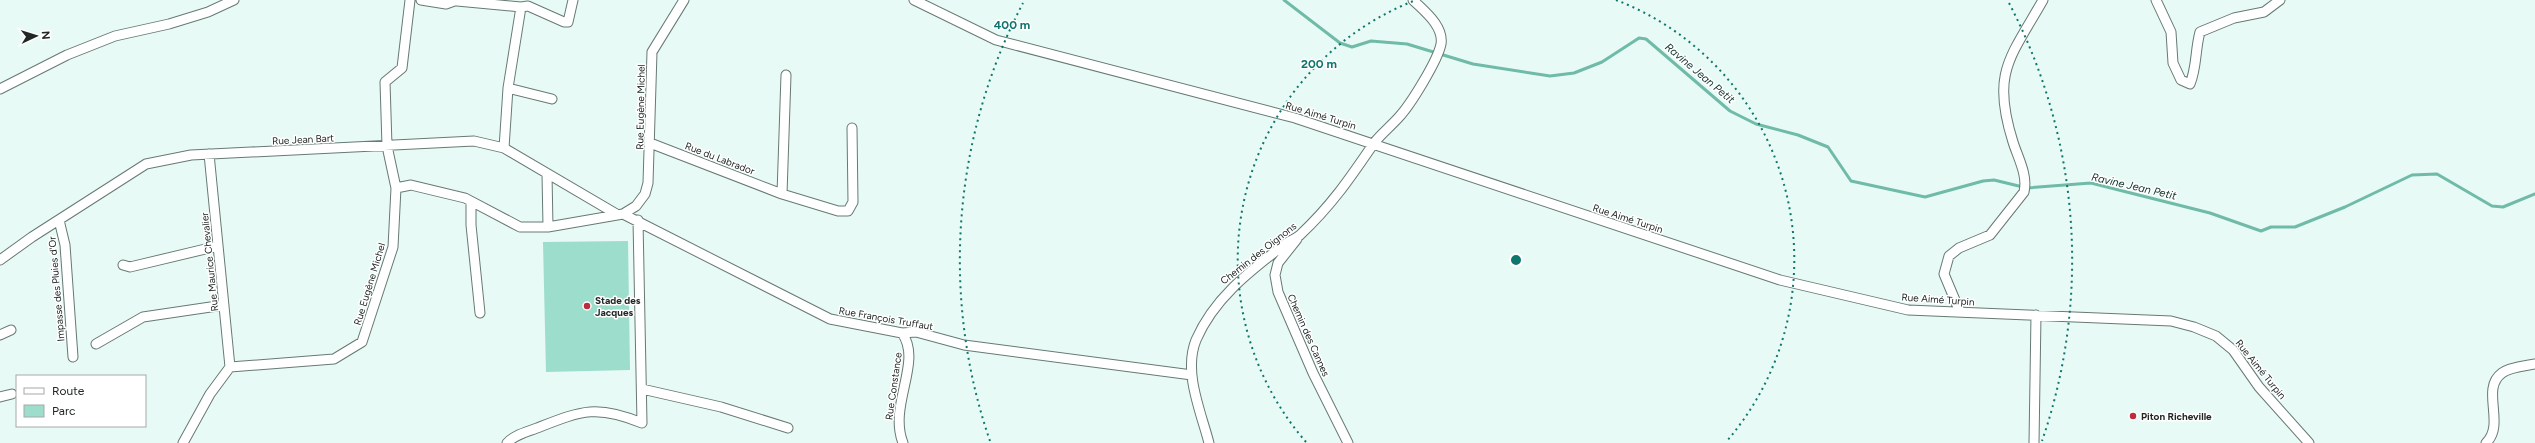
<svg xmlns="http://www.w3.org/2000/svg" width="2535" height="443" font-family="Figtree,sans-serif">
<rect width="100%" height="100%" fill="#e7faf5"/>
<path fill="#9cddcc" d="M628 241 630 370 546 372 543 242Z"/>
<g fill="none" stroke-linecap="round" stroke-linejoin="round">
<path stroke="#70baa8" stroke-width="3" d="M1284 0 1340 43 1352 47 1371 41 1407 44 1473 64 1550 76 1574 73 1602 62 1639 38 1646 39 1730 111 1756 124 1798 135 1828 147 1851 181 1925 197 1983 181 1994 180 2027 188 2091 183 2210 213 2261 231 2271 227H2295L2345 207 2412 175 2437 174 2492 206 2503 207 2535 194"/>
<defs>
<path id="minor" d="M421 0 446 4 457 0
M914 0 996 40 1295 118 1780 280 1908 310 2171 321 2194 327 2216 336 2233 350 2259 387 2309 443
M2156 0 2171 32 2173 63 2181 80 2190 84C2197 67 2195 50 2200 32L2234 18 2264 12 2280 0
M457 1 521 7
M508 88 552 99
M0 89 67 55 115 36 169 24 208 12 234 0
M650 143 782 194 838 211H848L853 202 852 128
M504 148 508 88 521 7 528 6 564 22H568L573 0
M209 154 230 367
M547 174 548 227
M396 188 411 185 465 198 520 227H548L623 214 636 206 645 194 648 183 652 52 684 0
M782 194 786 75
M471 202V225L480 313
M623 214 830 319 902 333 916 332 964 345 1192 375
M59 220 65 245 73 357
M1297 239 1278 263 1275 275 1278 292 1313 373 1348 443
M0 260 32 237 146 164 191 155 474 141 504 148 618 215
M123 265 130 267 218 246
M1960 312 1944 274 1949 256 1959 248 1990 235 2024 192C2028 175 2018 158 2013 142 1991 73 2010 58 2043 0
M902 333C923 362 888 405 903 443
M0 335 11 330
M96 344 143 317 224 305
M642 389 721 407 788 428
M0 397 12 394
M183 443 210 394 230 367 334 359 362 342 393 247 396 188 387 146 385 82 402 68 410 0
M507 443C514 435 527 432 537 428 581 411 596 404 642 423L638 220
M1209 443C1201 412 1183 372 1196 340 1214 298 1250 271 1285 244 1290 240 1296 239 1300 235 1332 205 1350 178 1374 143 1381 134 1391 126 1399 117 1411 104 1438 60 1441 44 1444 26 1424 11 1413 0
M2034 443 2036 315
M2486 443C2506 424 2480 389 2502 373 2510 367 2525 366 2535 364"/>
</defs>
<use href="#minor" stroke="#687974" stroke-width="11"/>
<use href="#minor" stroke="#fff" stroke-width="9"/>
</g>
<g fill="none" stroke="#0f766e" stroke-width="2" stroke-dasharray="2 4">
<path d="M1306 442A278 278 0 0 1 1416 0M1616 0A278 278 0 0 1 1726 442"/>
<path d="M990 441A556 556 0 0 1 1023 3M2009 3A556 556 0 0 1 2042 441"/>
</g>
<g fill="#bc2c3d" stroke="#fff" stroke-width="1.5">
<circle cx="587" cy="306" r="4"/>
<circle cx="2133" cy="416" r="4"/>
</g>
<g text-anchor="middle" stroke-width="3" stroke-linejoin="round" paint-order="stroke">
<g font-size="10" fill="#202725" stroke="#fff">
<text transform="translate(640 107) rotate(-89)" y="4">Rue Eugène Michel</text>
<text transform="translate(1321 115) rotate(17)" y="4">Rue Aimé Turpin</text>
<text transform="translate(303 139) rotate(-3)" y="4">Rue Jean Bart</text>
<text transform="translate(720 158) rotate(21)" y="4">Rue du Labrador</text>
<text transform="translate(1628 218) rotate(18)" y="4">Rue Aimé Turpin</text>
<text transform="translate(1258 253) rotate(-38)" y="4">Chemin des Oignons</text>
<text transform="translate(209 262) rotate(-96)" y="4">Rue Maurice Chevalier</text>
<text transform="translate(369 284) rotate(-73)" y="4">Rue Eugène Michel</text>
<text transform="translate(56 289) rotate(-95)" y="4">Impasse des Pluies d'Or</text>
<text transform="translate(1938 299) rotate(4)" y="4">Rue Aimé Turpin</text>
<text transform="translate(886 318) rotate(10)" y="4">Rue François Truffaut</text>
<text transform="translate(1309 335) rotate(66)" y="4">Chemin des Cannes</text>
<text transform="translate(2261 369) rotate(51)" y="4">Rue Aimé Turpin</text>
<text transform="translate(893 386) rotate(-82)" y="4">Rue Constance</text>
</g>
<g font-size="10" font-weight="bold" fill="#202725" stroke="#fff" text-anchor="start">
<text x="595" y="304">Stade des<tspan x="595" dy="12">Jacques</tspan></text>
<text x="2141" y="420">Piton Richeville</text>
</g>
<g font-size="11" font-style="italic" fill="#11342d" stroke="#fff">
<text transform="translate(1700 73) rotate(40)" y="4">Ravine Jean Petit</text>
<text transform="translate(2134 186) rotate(13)" y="4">Ravine Jean Petit</text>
</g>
</g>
<circle cx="1516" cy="260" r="6" fill="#0f766e" stroke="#fff" stroke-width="2"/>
<g font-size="12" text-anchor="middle" font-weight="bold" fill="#0f766e" stroke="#fff" stroke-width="3" stroke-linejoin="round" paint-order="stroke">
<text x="1012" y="29">400 m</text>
<text x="1319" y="68">200 m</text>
</g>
<rect x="16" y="375" width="130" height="52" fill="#ffffff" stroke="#a6a9a8"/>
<rect x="24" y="388" width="20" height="6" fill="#ffffff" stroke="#a6a9a8"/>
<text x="52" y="395" font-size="12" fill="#202725">Route</text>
<rect x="24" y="405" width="20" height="12" fill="#9cddcc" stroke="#a6a9a8"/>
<text x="52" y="415" font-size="12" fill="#202725">Parc</text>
<g transform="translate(36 36) rotate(86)" stroke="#ffffff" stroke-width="3" paint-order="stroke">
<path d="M0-3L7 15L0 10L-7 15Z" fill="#202725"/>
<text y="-6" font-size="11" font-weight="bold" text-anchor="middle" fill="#202725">N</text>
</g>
</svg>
